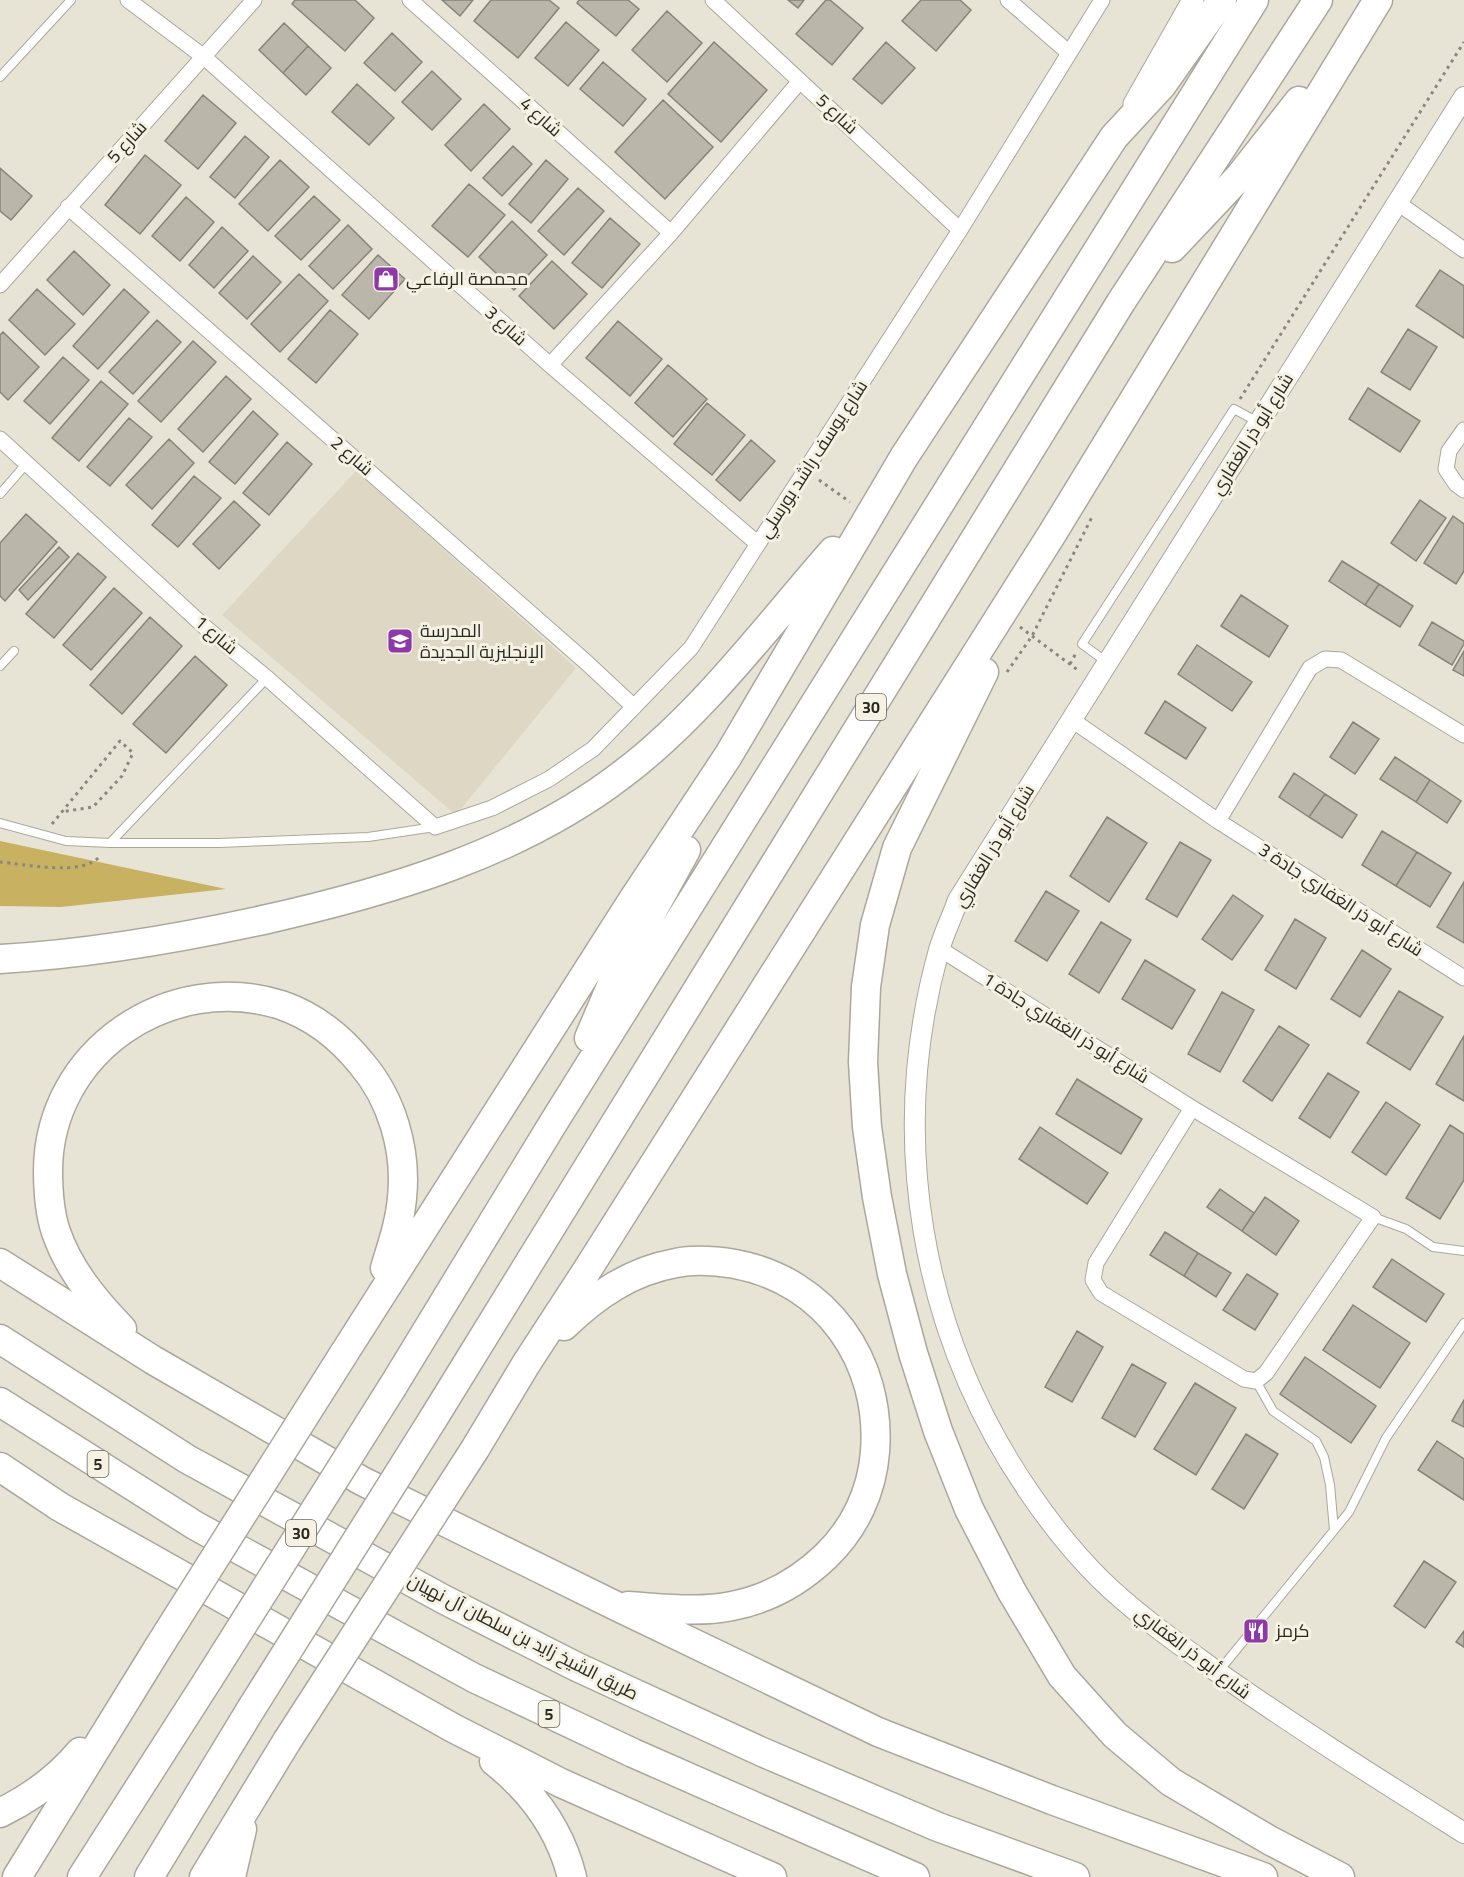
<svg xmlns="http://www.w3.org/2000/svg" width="1464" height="1877" font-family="Georgia,Cairo,serif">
<rect width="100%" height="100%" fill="#e7e4d6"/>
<path fill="#ddd7c3" d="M356 471 576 668 456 815 222 615Z"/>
<path fill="#c8b262" d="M0 841 226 889 61 907 0 906Z"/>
<path fill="#bab6a9" stroke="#878478" stroke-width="1.5" d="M295 0H355L374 18 345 51 292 4Z
M442 0H473L460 16Z
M491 0H549L559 8 518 58 474 21Z
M579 0H628L639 9 616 36 577 3Z
M788 0H804L798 8Z
M826 0H830L863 28 832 65 796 34Z
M921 0H960L971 10 936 51 902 21Z
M667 11 702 43 667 82 632 50Z
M566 22 599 50 568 86 535 58Z
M284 23 308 46 283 73 259 50Z
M392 33 422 62 395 91 364 63Z
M714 42 767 90 721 142 668 94Z
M886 42 915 68 882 104 853 79Z
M308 46 331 68 306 95 283 73Z
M603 62 646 99 623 126 580 89Z
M432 71 461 99 432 130 402 102Z
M357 84 394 118 369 145 332 112Z
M203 95 236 123 198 169 165 141Z
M663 100 713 147 665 199 615 152Z
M484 104 510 129 471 171 445 145Z
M245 136 269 157 235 198 210 177Z
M513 146 532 164 502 196 483 178Z
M145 155 181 185 140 234 105 205Z
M280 160 309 187 268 231 239 204Z
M546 160 568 179 531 223 509 204Z
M0 168 32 196 11 220 0 211Z
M469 184 505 215 468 257 432 226Z
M578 188 604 211 564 255 538 231Z
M314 196 340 220 301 260 275 236Z
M186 197 214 222 180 261 152 236Z
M610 218 640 244 602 288 572 263Z
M512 221 547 255 514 290 479 257Z
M348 225 372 249 333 289 309 266Z
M222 227 248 251 214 288 189 265Z
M74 251 110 285 83 315 47 280Z
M378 255 405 279 369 319 342 295Z
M253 256 281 282 247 319 219 293Z
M552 261 587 294 554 329 519 296Z
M1440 270 1464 286V338L1416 306Z
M299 274 328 301 280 352 251 324Z
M37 289 75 324 45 355 9 320Z
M124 289 149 312 98 369 73 346Z
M330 310 358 334 316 383 288 359Z
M157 320 181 342 133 394 109 372Z
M618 321 662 359 630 396 586 358Z
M1408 329 1437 347 1410 390 1381 372Z
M3 332 39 367 8 400 0 392V335Z
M193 341 216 362 161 422 138 401Z
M63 357 89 380 50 424 24 401Z
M668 365 707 399 673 437 635 403Z
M226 376 251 399 203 452 178 429Z
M101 381 128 404 79 461 52 438Z
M1368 388 1420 421 1400 452 1349 419Z
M707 403 745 435 712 475 674 444Z
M253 411 278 434 235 484 209 462Z
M129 418 152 437 110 486 87 467Z
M169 439 194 463 152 509 126 485Z
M751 440 775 461 740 501 716 480Z
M287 442 312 464 269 515 243 493Z
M194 476 221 498 178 547 152 525Z
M1420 500 1446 518 1416 561 1391 543Z
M234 501 260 525 219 569 193 544Z
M26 514 57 542 5 601 0 596V543Z
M1453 516 1464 524V571L1456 584 1424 563Z
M59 547 69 557 28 600 19 590Z
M78 553 106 577 54 638 26 614Z
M1342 561 1379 584 1365 605 1329 581Z
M1379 584 1413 606 1400 627 1365 605Z
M114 588 142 613 91 670 63 645Z
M1241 595 1288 626 1269 657 1221 626Z
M150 617 182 646 122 714 90 685Z
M1432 622 1464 641V644L1452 665 1419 645Z
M1197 645 1252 682 1232 711 1178 674Z
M1464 651V676L1453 670Z
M195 656 227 685 166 753 133 724Z
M1165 701 1206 728 1186 759 1145 733Z
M1353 722 1379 739 1355 774 1330 757Z
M1395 757 1430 780 1416 802 1380 779Z
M1294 773 1325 794 1309 817 1279 797Z
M1430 780 1461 801 1447 823 1416 802Z
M1325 794 1357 815 1342 838 1309 817Z
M1107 817 1147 843 1109 902 1070 876Z
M1382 831 1417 852 1396 886 1362 865Z
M1180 842 1211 860 1177 917 1146 899Z
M1417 852 1451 873 1430 907 1396 886Z
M1464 882V943L1437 927Z
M1046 891 1079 911 1047 961 1015 941Z
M1233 895 1263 916 1232 960 1202 939Z
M1295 919 1326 938 1296 989 1265 970Z
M1101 922 1131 940 1099 993 1069 974Z
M1362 950 1391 969 1360 1017 1331 999Z
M1145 960 1195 990 1172 1029 1122 999Z
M1399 991 1443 1017 1410 1070 1367 1043Z
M1222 992 1254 1010 1220 1072 1188 1054Z
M1279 1026 1309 1045 1272 1101 1243 1081Z
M1464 1036V1101L1436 1084Z
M1328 1073 1359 1092 1330 1138 1299 1118Z
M1077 1079 1142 1119 1121 1154 1056 1114Z
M1386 1102 1420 1125 1386 1175 1352 1152Z
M1450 1125 1464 1134V1180L1440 1219 1406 1198Z
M1040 1127 1108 1173 1087 1204 1019 1159Z
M1220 1189 1254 1213 1242 1231 1207 1207Z
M1265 1197 1299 1221 1276 1255 1242 1231Z
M1165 1232 1198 1253 1184 1276 1150 1255Z
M1198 1253 1231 1273 1216 1297 1184 1276Z
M1392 1259 1444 1294 1426 1322 1373 1287Z
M1247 1274 1278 1294 1255 1330 1223 1310Z
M1353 1305 1410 1343 1380 1388 1323 1350Z
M1077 1331 1103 1347 1072 1402 1045 1387Z
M1305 1357 1376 1406 1351 1443 1280 1394Z
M1132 1364 1166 1383 1135 1437 1102 1418Z
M1195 1383 1236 1408 1196 1475 1154 1449Z
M1464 1400V1427L1452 1421Z
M1246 1434 1278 1454 1244 1509 1212 1489Z
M1437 1441 1464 1459V1500L1418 1470Z
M1424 1561 1456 1582 1425 1628 1394 1606Z
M1464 1631V1647L1456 1642Z"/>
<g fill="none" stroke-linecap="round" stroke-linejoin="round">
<defs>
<path id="service" d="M0 77 71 0
M0 494 27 463
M1108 663 1082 644 1234 409 1258 422
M0 666 14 651
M0 823 66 841 110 843 267 678
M110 843H219L368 837 435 827
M1373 1217 1406 1229 1433 1247 1464 1251
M1256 1381 1273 1411 1316 1441 1324 1457 1330 1485 1334 1530
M1219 1671 1349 1512 1386 1438 1464 1323"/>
<path id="minor" d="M128 0 204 57 550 365 758 544
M410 0 671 233
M713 0 960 230
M1008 0 1069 53
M1398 203 1464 250
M68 207 587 663 634 707
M0 285 254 0
M550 365 671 233 800 81
M1464 430 1449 451 1446 469 1456 484 1464 490
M0 439 206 628 267 678 435 827 492 808 549 779 593 749 691 648 960 230 1102 0
M1072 720 1218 821 1464 978
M1218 821 1310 668 1325 659 1341 660 1464 735
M940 949 1192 1108 1373 1217 1266 1373 1256 1381 1244 1379 1101 1293 1093 1280 1096 1263 1192 1108"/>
<path id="tertiary" d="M1464 97 958 900C952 917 944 933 939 950 887 1136 920 1333 1029 1492 1050 1523 1074 1553 1100 1579 1136 1614 1176 1642 1216 1671 1297 1728 1380 1780 1464 1833"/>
<path id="secondary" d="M1134 104 1193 0"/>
<path id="motorway" d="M1172 248 1240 176 1299 101
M984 672 897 848 875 925 866 987 863 1062 867 1127 877 1197 892 1274 913 1353 938 1431 969 1509 1012 1592 1062 1676 1115 1735 1171 1782 1269 1840 1340 1877
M0 959C89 954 176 939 263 920 388 892 521 853 624 773 702 714 768 625 833 551
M589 1038 612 984 686 850
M0 1263 153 1360 362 1481 614 1605 878 1732 1052 1800 1263 1877
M564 1326C596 1295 631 1271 676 1263 695 1259 716 1261 735 1264 826 1281 882 1361 875 1452 872 1491 855 1528 826 1556 800 1581 768 1599 732 1606 698 1613 662 1608 628 1606
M122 1329C95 1301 69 1270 56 1232 49 1212 48 1191 48 1170 49 1051 170 970 281 1005 313 1016 340 1037 361 1063 392 1099 407 1150 402 1198 400 1222 392 1245 385 1268
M0 1339 187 1459 443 1599 577 1667 762 1752 938 1827 1075 1877
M343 1355 632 901 728 756 904 457 1114 137 1162 85 1222 0
M393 1386 552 1125 1254 0
M0 1402 196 1526 474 1678 633 1753 915 1877
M433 1419 1121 302 1318 0
M475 1449 526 1364 591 1264 1052 534 1378 0
M0 1467 60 1507 453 1728 561 1783 772 1877
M494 1761C533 1792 560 1829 572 1877
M0 1813C31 1798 58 1778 80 1752
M17 1877 158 1648
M82 1877 208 1680
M149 1877 251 1709
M204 1877 287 1741
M231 1877 242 1829"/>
</defs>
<use href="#service" stroke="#aba89b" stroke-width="10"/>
<use href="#minor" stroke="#aba89b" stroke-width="17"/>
<use href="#tertiary" stroke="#aba89b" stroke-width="22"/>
<use href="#secondary" stroke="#aba89b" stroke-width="23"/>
<use href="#motorway" stroke="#aba89b" stroke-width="31"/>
<path stroke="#8a877e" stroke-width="3" stroke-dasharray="3 4.5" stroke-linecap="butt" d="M1240 399 1464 42
M819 480 850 502
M1020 627 1079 671
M1070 664 1076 653
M1007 672 1032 636 1093 515
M52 824 120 741 133 753 122 776 93 807 61 812
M0 862C24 864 83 877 100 856"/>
<use href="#service" stroke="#fff" stroke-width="8"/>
<use href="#minor" stroke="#fff" stroke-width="15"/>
<use href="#tertiary" stroke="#fff" stroke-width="20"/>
<use href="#secondary" stroke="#fff" stroke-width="21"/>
<use href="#motorway" stroke="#fff" stroke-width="28"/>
<defs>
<path id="motorway-bridge" d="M158 1648 343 1355
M208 1680 393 1386
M251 1709 433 1419
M287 1741 475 1449"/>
</defs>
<use href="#motorway-bridge" stroke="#aba89b" stroke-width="31" stroke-linecap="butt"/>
<use href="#motorway-bridge" stroke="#fff" stroke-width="28"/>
</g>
<defs>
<symbol id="shop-square" viewBox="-11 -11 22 22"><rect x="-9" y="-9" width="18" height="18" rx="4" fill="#8d39a7" stroke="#f5f1e3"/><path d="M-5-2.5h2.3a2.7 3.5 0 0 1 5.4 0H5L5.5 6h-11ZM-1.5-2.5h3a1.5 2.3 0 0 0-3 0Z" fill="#fff"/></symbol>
<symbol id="school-square" viewBox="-11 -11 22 22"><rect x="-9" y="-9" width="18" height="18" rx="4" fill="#8d39a7" stroke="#f5f1e3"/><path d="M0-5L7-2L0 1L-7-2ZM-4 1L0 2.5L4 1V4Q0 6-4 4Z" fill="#fff"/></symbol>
<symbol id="restaurant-square" viewBox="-11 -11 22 22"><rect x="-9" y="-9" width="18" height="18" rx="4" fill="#8d39a7" stroke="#f5f1e3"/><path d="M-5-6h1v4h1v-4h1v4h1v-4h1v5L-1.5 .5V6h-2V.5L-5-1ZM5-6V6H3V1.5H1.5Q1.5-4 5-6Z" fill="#fff"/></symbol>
</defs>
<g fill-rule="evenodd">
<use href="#shop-square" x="371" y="264" width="30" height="30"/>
<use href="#school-square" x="385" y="626" width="30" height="30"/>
<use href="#restaurant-square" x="1241" y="1616" width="30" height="30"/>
</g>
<g text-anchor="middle" stroke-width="6" stroke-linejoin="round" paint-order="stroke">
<g fill="#f5f1e3" stroke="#68655d" stroke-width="1.5">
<rect x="856" y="694" width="30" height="26" rx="4.5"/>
<rect x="87.5" y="1451" width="21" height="26" rx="4.5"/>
<rect x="286" y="1520" width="30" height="26" rx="4.5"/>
<rect x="538.5" y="1701" width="21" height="26" rx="4.5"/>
</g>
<g font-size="16" font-weight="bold" fill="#2b2924">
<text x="871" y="713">30</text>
<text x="98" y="1470">5</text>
<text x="301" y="1539">30</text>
<text x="549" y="1720">5</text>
</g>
<g font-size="18" fill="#2b2924" stroke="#f5f1e3">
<text transform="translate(837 114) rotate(43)" y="6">شارع 5</text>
<text transform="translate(541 117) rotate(42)" y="6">شارع 4</text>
<text transform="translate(127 142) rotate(-48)" y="6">شارع 5</text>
<text transform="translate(506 326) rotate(42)" y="6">شارع 3</text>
<text transform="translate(1252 434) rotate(-58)" y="6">شارع أبو ذر الغفاري</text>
<text transform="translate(352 456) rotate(41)" y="6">شارع 2</text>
<text transform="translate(813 459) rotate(-57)" y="6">شارع يوسف راشد بورسلي</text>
<text transform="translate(216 635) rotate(40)" y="6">شارع 1</text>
<text transform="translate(994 846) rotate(-59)" y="6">شارع أبو ذر الغفاري</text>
<text transform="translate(1341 900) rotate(33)" y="6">شارع أبو ذر الغفاري جادة 3</text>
<text transform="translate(1066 1028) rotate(32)" y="6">شارع أبو ذر الغفاري جادة 1</text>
<text transform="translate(523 1637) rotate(27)" y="6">طريق الشيخ زايد بن سلطان آل نهيان</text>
<text transform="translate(1193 1653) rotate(37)" y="6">شارع أبو ذر الغفاري</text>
</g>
<g font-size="18" fill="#2b2924" stroke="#f5f1e3" text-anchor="start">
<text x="406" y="285">محمصة الرفاعي</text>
<text x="420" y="637">المدرسة<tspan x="420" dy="21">الإنجليزية الجديدة</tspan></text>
<text x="1276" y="1637">كرمز</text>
</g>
</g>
</svg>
